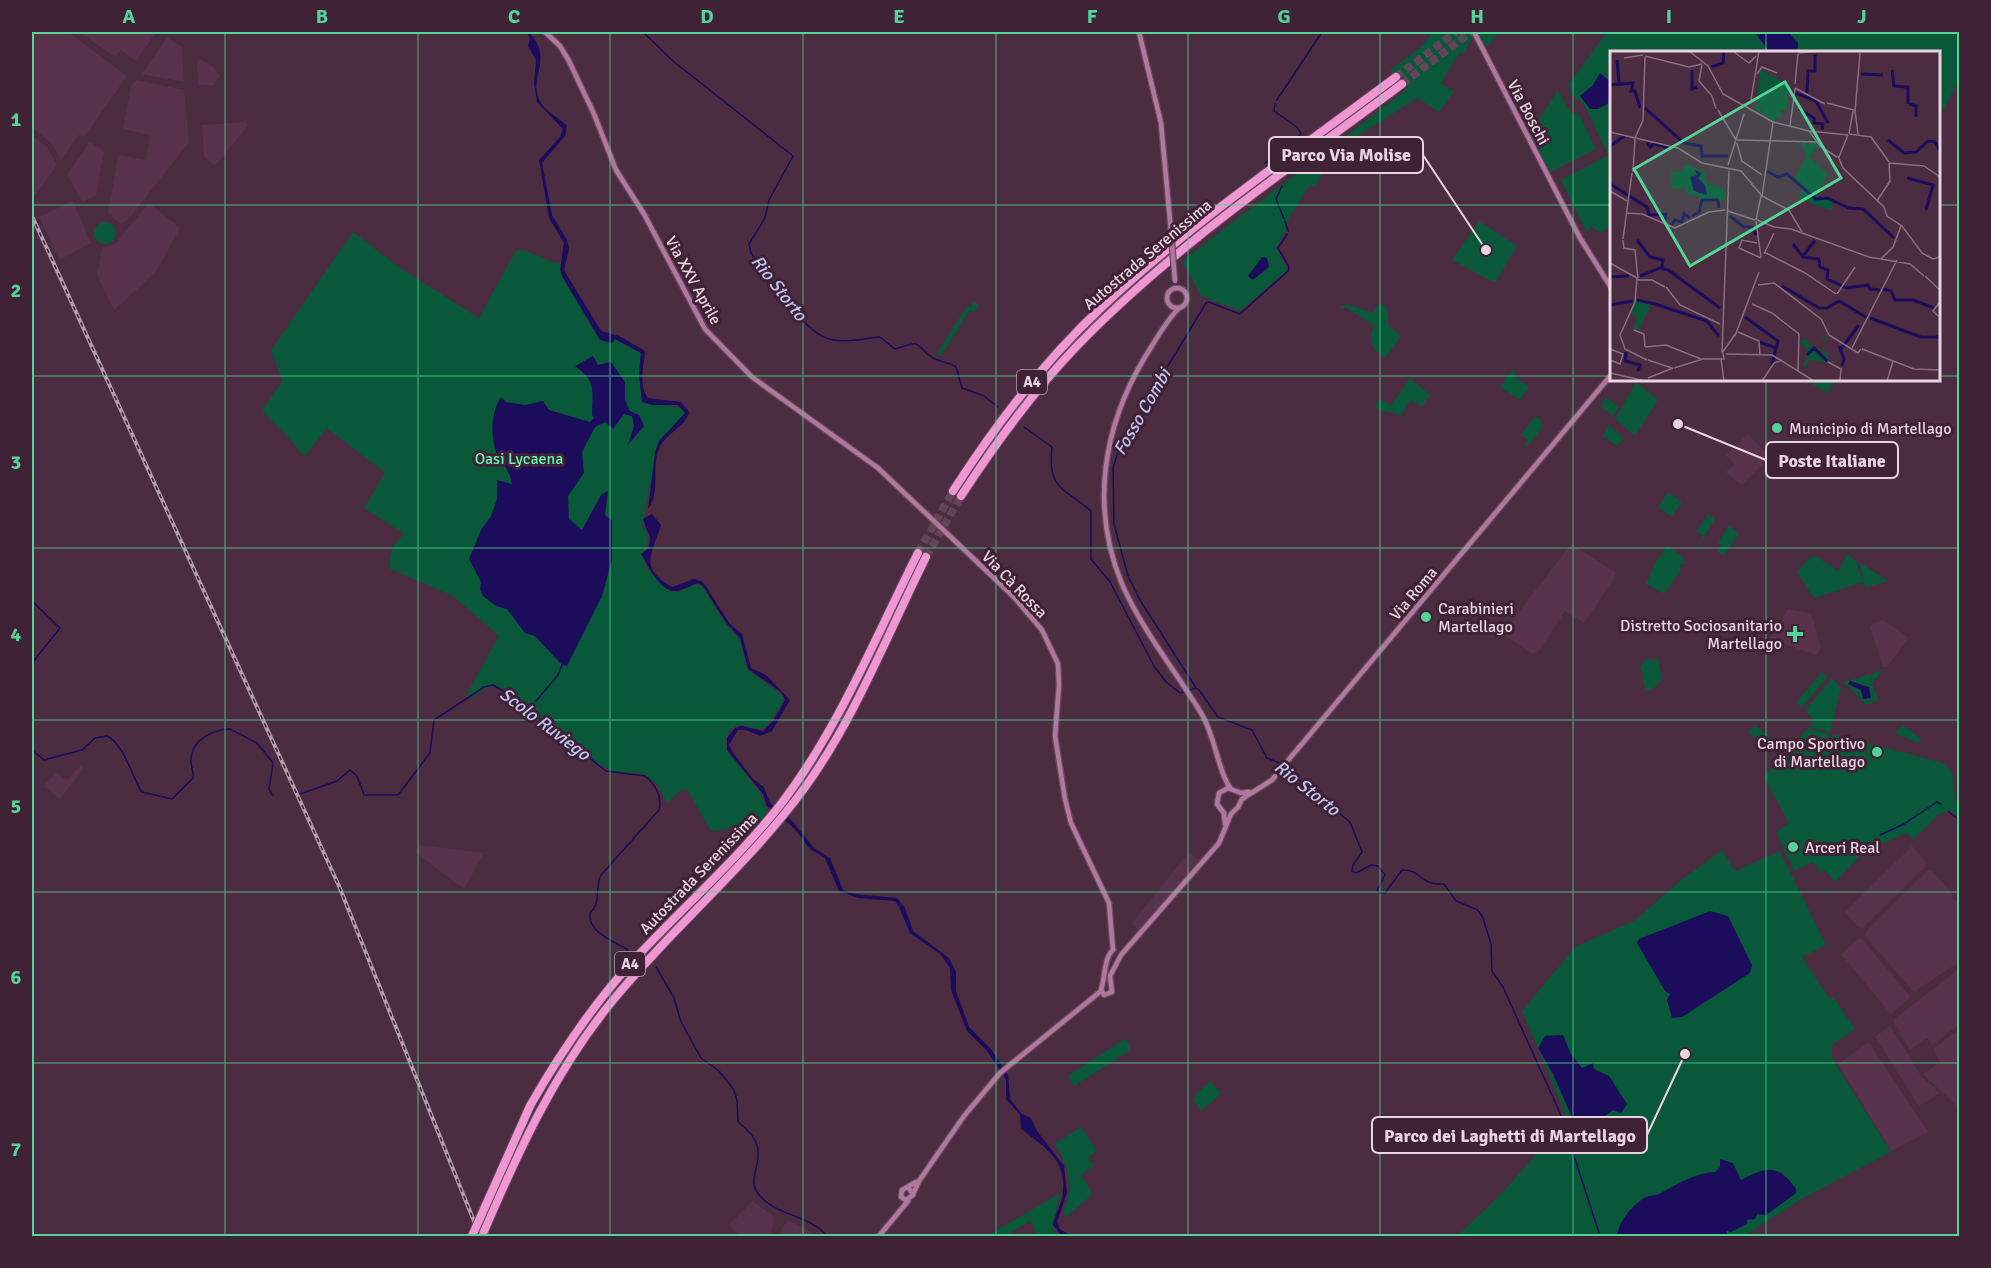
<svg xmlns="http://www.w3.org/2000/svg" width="1991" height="1268" font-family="Signika,sans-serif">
<rect width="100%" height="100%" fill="#4b2c41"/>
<path fill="#58324c" d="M32 32H68L127 76 84 137 79 135 61 160 52 144 32 127Z
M79 32H156L136 61 121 50 116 56 112 55Z
M167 37 182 47 184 82 142 74Z
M200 59 213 67 220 76 213 85H198L197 64Z
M137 80 184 90 189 142 127 221 120 224 108 213 118 155 146 160 150 135 123 129 131 85Z
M246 122 248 126 215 166 204 157 202 125Z
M32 135 48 148 57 165 32 200Z
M90 142 104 151 96 196 82 202 67 174Z
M73 201 91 243 59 260 39 217Z
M149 203 180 228 156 272 114 310 97 275 102 248 115 244Z
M1748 434 1770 457 1742 485 1726 472 1735 464 1726 455Z
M1571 544 1616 573 1613 580 1584 623 1565 611 1539 651 1533 654 1502 634Z
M1788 609 1811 613 1821 647 1817 655 1769 639Z
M1884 620 1909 638 1887 667H1883L1870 627 1873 623Z
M81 765 84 768 60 799 43 786 57 773 67 780Z
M420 845 484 853 464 889 415 852Z
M1912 846 1925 861 1926 866 1863 928 1858 927 1845 912Z
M1189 852 1199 860 1140 933 1132 923Z
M1928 870H1932L1953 895 1952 898 1959 903V962L1914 992 1883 957 1885 955 1882 956 1865 936 1866 931Z
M1858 939H1862L1909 995V999L1891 1014 1841 954Z
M1959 969V1025L1932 1045 1927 1038 1910 1050 1893 1020Z
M1890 1026 1922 1077 1940 1093 1919 1106 1875 1037Z
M1956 1032 1960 1037 1959 1108 1923 1074 1940 1062 1933 1049Z
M1869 1042 1928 1132 1891 1151 1838 1064Z
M753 1201 774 1217 771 1236H740L729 1225Z
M787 1220 802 1227 816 1236H778Z"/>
<path fill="#095839" d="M1432 32H1469L1472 38 1463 54 1459 53 1441 83 1454 92 1439 112 1417 98 1361 134 1342 158 1335 153 1315 187 1310 185 1287 221 1288 226 1276 248 1287 270 1240 311 1201 296 1183 262 1187 257 1406 90 1390 70 1423 45Z
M1478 32H1500L1486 47Z
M1607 32H1959V80L1939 118 1938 52H1612L1611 226 1601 233 1592 227 1586 231 1561 180 1608 155 1584 105 1572 95 1569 84Z
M1558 90 1572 115 1578 112 1596 149 1550 172 1530 133Z
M1479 221 1517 246 1495 283 1452 260Z
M94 233a11 11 0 1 1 22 0a11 11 0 1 1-22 0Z
M353 232 400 268 479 318 516 250C538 251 541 262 561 263L563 278 600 340 612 343 615 339 641 353 639 374 642 402 683 408 685 413 683 418 659 440 642 526 648 535 644 565 671 592H677L697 584 703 587 724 622 740 640 747 669 782 695 783 702 765 728C752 732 739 718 729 732 725 738 724 744 727 751L759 791 767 809 763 822C742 820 729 833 710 830L687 789 681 790 667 803C659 788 654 774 635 773 630 773 623 774 617 772 581 761 531 712 501 688L492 685 470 698 466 695 499 636 453 596 390 569C389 553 391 546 404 534L364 508 385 473 327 428 304 457 292 441 262 411 282 381 271 350Z
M974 301 979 305 974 312 970 310 941 356 936 354 967 306 970 307Z
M1380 303 1388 309V325L1401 336 1385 358C1371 349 1367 342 1374 326L1347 308H1338L1347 304 1373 313Z
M1512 370 1516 373 1514 376 1529 387 1520 400 1500 387Z
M1410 378 1430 395 1422 407 1411 400 1401 415 1410 423 1398 414 1378 410 1376 406 1379 399 1391 405Z
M1814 380H1835L1827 393 1812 384Z
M1636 382 1658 400 1635 436 1615 419Z
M1606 397 1619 407 1613 416 1600 406Z
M1535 416 1541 420 1542 429 1527 446 1525 444 1528 440 1521 435Z
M1609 425 1624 438 1617 446 1602 436Z
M1668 492 1682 502 1671 517 1658 507Z
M1708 514 1715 519 1695 552 1703 536 1696 531Z
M1729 525 1737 532 1738 536 1723 556 1718 552 1721 546 1718 542Z
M1667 546 1683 557 1685 563 1680 565 1681 570 1664 594 1646 584 1655 563Z
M1846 553 1856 561 1863 582 1814 598 1797 572 1810 557 1813 558 1816 556 1838 571 1846 558Z
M1859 562 1888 581 1865 588Z
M1658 658 1662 680 1651 691 1645 689 1640 667 1644 660Z
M1884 669 1872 683 1878 700 1866 705 1844 682 1870 674 1872 682 1871 674Z
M1822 672 1827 677 1799 711 1800 706 1796 702Z
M1832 678 1841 688 1830 732 1810 727 1813 719 1805 710Z
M1755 725 1774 740 1767 748 1748 732Z
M1903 725 1921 739 1918 743 1895 733Z
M1808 728 1829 734 1828 743H1831L1833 734 1943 763 1952 772 1958 816 1949 810 1939 814 1913 840 1907 833 1864 852 1835 882 1825 870 1821 873 1813 862 1794 871 1776 832 1789 823 1764 777Z
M1722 850 1735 871 1780 851 1826 945 1802 957 1829 998H1834L1855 1029 1832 1045V1058L1891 1152 1803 1198 1744 1236H1460L1458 1235 1499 1196 1566 1121 1563 1108 1522 1011 1576 946 1634 921 1680 881Z
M1126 1038 1131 1050 1074 1086 1068 1076Z
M1211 1081 1221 1094 1201 1111 1193 1100 1196 1094Z
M1081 1127 1097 1151 1088 1158 1094 1166 1081 1175 1093 1194 1066 1217 1063 1213C1074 1190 1069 1163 1054 1144Z
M1058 1191C1062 1202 1051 1217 1053 1231L1060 1236H1038L1030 1221 1005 1236H987L1055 1196Z"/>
<path fill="#1b0c5c" d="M522 32H529C554 60 529 75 539 99 544 112 558 116 567 126L565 136 542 163 552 215 567 240 569 249 564 270 601 331 619 336 645 351C644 365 638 386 648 398L681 402 689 412C685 428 665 433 659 449 651 467 661 494 648 509L655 452 659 441 685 413 678 405H652L642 402 639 374 641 353 615 339 612 343 600 340 563 278 560 270 564 243 549 218 539 160 560 137 563 129 537 102 534 84 536 60 528 46 530 39 528 34Z
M1758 32H1792L1791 35 1798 43V48L1793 52H1770L1756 34Z
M1600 73 1611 82V102L1598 109H1590L1580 96 1593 85Z
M1262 257 1267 258 1269 267 1253 280 1248 276Z
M593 356 598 365 611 362 625 382V400L630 411 639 415 644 426 628 445 634 426 632 416 624 414 613 429 605 422 595 427 582 452 584 473 568 496 569 519 582 530 601 495 608 491 605 515 612 520V560L602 596 567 666 562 665 535 636 525 633 507 609 496 606 483 596 480 589 481 582 469 559 481 530 491 516 497 499V480L512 484C508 465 503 467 497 454 490 436 491 412 501 397L506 402 525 405 543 401 549 410 590 422 594 418 592 415C592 390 597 382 575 366Z
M652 514 661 525C652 555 638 567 672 587L694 579 703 582 730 624 742 634 751 668 766 675 790 700 772 731 760 736 746 730H738L729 745 734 754 753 779 764 787 770 803 793 822 814 848 830 858 843 890 855 894 897 898 905 908 913 931 949 958 956 972V991L969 1027 991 1049 1008 1075 1010 1099 1022 1114 1031 1118 1037 1131 1064 1166 1067 1193 1057 1222 1060 1229 1071 1236 1061 1235 1053 1225C1054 1216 1060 1207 1062 1198 1069 1161 1046 1148 1021 1129L1020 1115 1006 1099V1079L987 1051 967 1031 951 990 950 968 940 954 910 933 899 907 895 901 858 898 839 891 825 858 810 849 794 828 767 806 763 794 727 750V738L735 728 742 726 763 731 773 721 785 700 781 692 748 669 740 638 726 623 703 586 698 583C691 585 682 591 675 591 659 591 648 565 641 554L649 548 650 538 643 519Z
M1850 681 1869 687 1871 698 1863 699 1861 690 1848 684Z
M1710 911 1728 916 1752 965 1750 973 1682 1017 1672 1018 1667 1000 1670 994 1665 991 1637 943 1639 939Z
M1563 1035 1571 1054 1582 1068 1593 1063 1594 1069 1609 1076 1627 1104 1621 1113 1613 1110 1597 1122 1595 1134 1601 1144 1598 1148 1587 1152 1553 1074 1538 1048 1545 1036Z
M1720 1159 1733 1163 1741 1180C1767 1167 1778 1163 1796 1189V1193L1766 1215 1757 1214 1755 1219 1747 1220V1224L1731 1232 1727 1231 1726 1236H1617C1619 1221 1632 1205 1646 1197 1650 1195 1655 1196 1659 1194 1678 1184 1694 1173 1715 1172L1720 1167Z"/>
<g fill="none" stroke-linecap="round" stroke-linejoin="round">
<path stroke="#1b0c5c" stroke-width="1.5" d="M643 32 673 61 793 156 769 200 765 218 749 244 751 253C768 276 804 336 833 340 848 343 866 338 880 337L895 349C925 339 912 344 933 358 940 362 949 362 956 367L962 388 984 396 998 407
M1277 100 1322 32
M1265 163 1292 144 1301 134 1297 127 1274 111 1275 103
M1282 186 1276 199 1284 219
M1285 221 1288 231
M1024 427 1052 447C1047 490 1065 488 1091 511V559L1110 582 1154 666 1166 682 1180 693 1196 688 1199 690 1218 717 1252 730 1267 758 1282 764
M32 601 60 628 32 663
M1196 688 1140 600 1128 576 1114 524 1113 468 1117 455 1154 389 1206 303 1209 302 1240 314 1288 271 1289 267 1278 248 1287 234
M536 701 558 675 562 665
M32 750 44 760 82 750 95 738 107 736C124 744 132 777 142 792L172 799 193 778C194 771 190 766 191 759 192 739 213 730 230 729L257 743 273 763 269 789 272 795
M1285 768 1350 822 1362 852 1353 865 1352 871 1356 873 1371 865 1378 866 1385 875 1377 890 1379 893H1385L1402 870C1424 870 1417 885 1444 884L1456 901 1478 910 1483 918 1491 944 1492 971 1503 987 1560 1113 1600 1236
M300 794 337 781 350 770 357 776 364 795H398L430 753 434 720 484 687 493 685 507 693 606 771 645 776C655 784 663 797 659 810L601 875C594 889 602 902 590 913 587 932 615 942 628 950
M1949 812 1957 818
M1880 835 1904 824 1937 802 1941 804
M656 967 674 998 681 1022 701 1058 719 1071 734 1090 737 1100 738 1122C778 1151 744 1174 757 1192 773 1216 809 1214 827 1236"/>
<path stroke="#634559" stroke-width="8" stroke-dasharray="8 4" stroke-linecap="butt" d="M1396 77 1456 32
M1402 84 1471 32
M918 553 953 491
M926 557 961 496"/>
<defs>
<path id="secondary" d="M545 32 560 46 569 61 594 114 616 170 644 214 705 329 752 377 878 468 1013 596 1042 630 1058 664 1059 685 1055 736 1065 799 1071 823 1109 903 1113 950
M1139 32 1161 123 1170 220
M1474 32 1580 238 1612 289
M1167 298a10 10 0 1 1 20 0a10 10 0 1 1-20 0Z
M1179 308C1165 322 1156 340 1145 357 1103 427 1090 507 1122 584 1142 630 1175 670 1201 713 1215 735 1218 772 1231 789
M1225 824 1224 813 1217 804 1219 793 1228 788 1241 793 1249 792
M1113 950C1104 957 1105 979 1101 990L1104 995 1112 992 1110 976 1121 955
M1121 955 1219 843 1231 814 1238 807 1242 799 1272 780 1280 770 1612 374
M909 1188 913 1195 906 1200 901 1197 902 1190 916 1182
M913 1194 919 1181 964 1116 1000 1073 1101 991
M879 1236 908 1201"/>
<path id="motorway" d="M953 491C996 424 1044 361 1102 307 1192 222 1297 151 1396 77
M961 496C995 444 1032 393 1075 348 1172 247 1290 168 1402 84
M530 1106C559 1055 592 1006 632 962 681 909 736 861 781 804 839 728 875 638 918 553
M482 1236C518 1152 555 1070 614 999 674 926 747 866 803 790 855 719 887 635 926 557"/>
</defs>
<use href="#secondary" stroke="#674a5e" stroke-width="7"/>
<use href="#motorway" stroke="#674a5e" stroke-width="10"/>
<use href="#secondary" stroke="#b1779e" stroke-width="4.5"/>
<use href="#motorway" stroke="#ef96d3" stroke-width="8"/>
<defs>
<path id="rail" d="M32 216 339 886 480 1236"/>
</defs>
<use href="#rail" stroke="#b49cac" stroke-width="4"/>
<use href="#rail" stroke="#402237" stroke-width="1.5" stroke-dasharray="4.5" stroke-linecap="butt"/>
<defs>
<path id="secondary-bridge" d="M1170 220 1175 281"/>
<path id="motorway-bridge" d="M472 1236 530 1106"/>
</defs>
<use href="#secondary-bridge" stroke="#674a5e" stroke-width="7" stroke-linecap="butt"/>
<use href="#motorway-bridge" stroke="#674a5e" stroke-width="10" stroke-linecap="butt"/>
<use href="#secondary-bridge" stroke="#b1779e" stroke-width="4.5"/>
<use href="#motorway-bridge" stroke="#ef96d3" stroke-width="8"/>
</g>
<path fill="none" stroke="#53d396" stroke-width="1.5" stroke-opacity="0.55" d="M225 32V1236M418 32V1236M610 32V1236M803 32V1236M996 32V1236M1188 32V1236M1380 32V1236M1573 32V1236M1766 32V52M32 205H1612M1938 205H1960M32 376H1612M1938 376H1960M1766 380V1236M32 548H1960M32 720H1960M32 892H1960M32 1063H1960"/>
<g fill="#53d396" stroke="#402237" stroke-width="2">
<circle cx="1777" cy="428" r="6"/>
<circle cx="1426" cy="617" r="6"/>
<path d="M1792 625h6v6h6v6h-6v6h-6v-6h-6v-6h6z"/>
<circle cx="1877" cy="752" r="6"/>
<circle cx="1793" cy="847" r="6"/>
</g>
<g text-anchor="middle" stroke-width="6" stroke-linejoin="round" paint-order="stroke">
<g fill="#402237" stroke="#b69fae" stroke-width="1.5">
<rect x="1017" y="370" width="30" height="24" rx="4.5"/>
<rect x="615" y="952" width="30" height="24" rx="4.5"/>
</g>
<g font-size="15" font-weight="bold" fill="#e9d4e1">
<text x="1032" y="387">A4</text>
<text x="630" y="969">A4</text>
</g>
<g font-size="16" fill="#e9d4e1" stroke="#402237">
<text transform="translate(1529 112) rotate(62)" y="6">Via Boschi</text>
<text transform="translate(1147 254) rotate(-40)" y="6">Autostrada Serenissima</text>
<text transform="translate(694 280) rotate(61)" y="6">Via XXV Aprile</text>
<text transform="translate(1015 584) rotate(46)" y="6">Via Cà Rossa</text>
<text transform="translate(1413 593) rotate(-50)" y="6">Via Roma</text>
<text transform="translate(698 873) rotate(-46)" y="6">Autostrada Serenissima</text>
</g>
<g font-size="16" fill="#e9d4e1" stroke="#402237" text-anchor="start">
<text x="1789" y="434">Municipio di Martellago</text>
<text x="1438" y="614">Carabinieri<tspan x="1438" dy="18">Martellago</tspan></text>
<text x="1782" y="631" text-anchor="end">Distretto Sociosanitario<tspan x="1782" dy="18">Martellago</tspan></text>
<text x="1865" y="749" text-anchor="end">Campo Sportivo<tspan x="1865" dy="18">di Martellago</tspan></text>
<text x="1805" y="853">Arceri Real</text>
</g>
<g font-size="16" fill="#63f6b0" stroke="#402237">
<text x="519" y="464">Oasi Lycaena</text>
</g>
<g font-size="18" font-style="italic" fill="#bec4f1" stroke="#402237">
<text transform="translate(779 288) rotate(52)" y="6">Rio Storto</text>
<text transform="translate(1142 412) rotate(-60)" y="6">Fosso Combi</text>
<text transform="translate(545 724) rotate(37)" y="6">Scolo Ruviego</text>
<text transform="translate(1307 788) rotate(38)" y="6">Rio Storto</text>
</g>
</g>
<g transform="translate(1610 51)">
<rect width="330" height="330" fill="#4b2c41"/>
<path d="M150 18 177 33V59H170L171 67 165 66V70L151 63 153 59 146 61ZM197 86 195 94 205 91 209 94 199 106 218 123 208 142 211 147 223 148 222 160 189 148 192 135 184 128 197 105 191 93ZM78 114 94 120 98 133 114 137 115 150 90 151V145L79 144 74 137 62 138 61 120 74 121V115ZM26 249 42 252 28 280 23 278 27 266 21 263ZM210 284 218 288 217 291 213 301 218 302 219 312 199 309 196 317 193 313 198 306 194 304 199 302 193 293 190 294 191 289 197 288 201 296 205 294 214 305 212 301 217 291Z" fill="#095839"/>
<path d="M85 119 92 122 88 127 95 134 97 144 84 140 80 126 87 124Z" fill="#1b0c5c"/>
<path fill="none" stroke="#1b0c5c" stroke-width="3" d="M7 9 9 32M101 16 113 12 114 0M82 19V38L87 36M282 19 284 35 298 36V53M251 23 273 24M0 34 23 32 21 40H25L30 57M183 41 206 50 218 72M197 42 198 20H205V3M299 53 306 55V66M35 57 74 92 91 95 92 105H118M189 58 204 67V72L213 73 212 79M278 89 294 102 306 101 318 90 325 91 330 100M37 91 40 96 44 93 60 97M0 95 15 85M157 120 168 126 177 123 206 148 217 147 239 157 253 158 284 187M297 127 323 134 316 159M0 133 37 156 39 164 56 163 55 170M82 165 89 161 92 149H108L109 157M120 165 134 176H142L146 184M61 174 65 169 72 171 74 163 80 167M27 189 40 206 53 209 52 216M183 193 193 206 209 208 210 216 218 219 217 228 237 237 258 234 260 238 270 239M194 204 205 189M30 225 50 217 58 219 110 257M0 226 19 225M172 235 209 257H217L229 250 256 266M273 238 281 240 285 249H303L324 257M27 249 45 253M45 253 97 270 109 285M0 254 23 250M135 266 168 290 162 313M260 267 311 286H330M149 291 166 297M16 301 15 310 30 314 28 320M197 304 204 297 217 310M232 315 234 308 229 295 231 298 249 274"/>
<path fill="none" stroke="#8a6f81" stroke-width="1.5" d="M79 0 98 15 113 43 163 71M234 0H260M124 1 139 12 146 5M188 2 209 0M35 5 79 16 92 13M14 7 33 4M92 14 89 30 102 45 106 58M147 23 152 16 167 22M185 33 188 3M185 37 215 53M141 49 149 0M217 52 244 59M108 59 126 89M245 60 250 2M245 60 248 83M163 71 199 80 210 95 227 106M180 75 185 38M199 80 238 84M0 81 68 97 92 112 131 120 152 145M239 83 261 86 279 111M239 83 243 60M25 87 33 69 35 6M127 89 207 91M127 92 132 110 152 124M228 105 233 117 274 156 277 165 292 175 312 202 323 208 330 206M229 106 238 84M279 112 314 115 330 126M118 114 134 63M23 121 25 88M0 140 17 150M152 145 179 159 192 181M152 145 163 71M267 150 280 130 279 112M118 160 145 169M17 162 32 163 65 177 99 161 115 159M146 169 151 145M147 169 164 176M146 170 151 206M164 176 181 178 259 206M13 188 22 122M13 189 14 197 25 199 28 227M147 192 132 189 129 197 151 207M154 201 195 222 226 243M154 203 164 182M258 206 271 208 283 196 291 175M271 208 300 213 314 225M0 212 27 227M315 225 330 239M27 227 25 251 10 284 15 298 37 309M28 229H42L55 236M148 234 164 232 211 268 219 284M56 236 70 254 110 273M227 243 245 216M142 253 162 262 189 283 188 320M328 265 323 260 330 251M24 279 34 283 35 296M128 281 149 290 150 304M219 284 248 302 251 298M125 285 149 221M35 296 56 294 91 308M242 297 287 209M0 298 13 303 10 313 0 309M252 298 304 318 330 319M112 301 119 120M112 302 126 282M116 303 162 304 204 330M111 308 114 330M38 309 62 317M218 311 231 318 230 330M64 317 93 308H114L113 302M0 322 31 329M38 327 63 317M152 330 164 312 172 309M277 330 283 310"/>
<path fill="#53d396" fill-opacity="0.15" stroke="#53d396" stroke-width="3" d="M175 31 231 127 80 215 24 118Z"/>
<rect width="330" height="330" fill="none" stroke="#e9d4e1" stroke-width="3"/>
</g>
<path fill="none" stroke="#e9d4e1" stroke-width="2" d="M1486 250L1423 155M1678 424L1766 460M1685 1054L1647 1135"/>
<g fill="#e9d4e1" stroke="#402237" stroke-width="2">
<circle cx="1486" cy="250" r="6"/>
<circle cx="1678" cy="424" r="6"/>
<circle cx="1685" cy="1054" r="6"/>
</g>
<g fill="#402237" stroke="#e9d4e1" stroke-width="2">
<rect x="1269" y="137" width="154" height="36" rx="6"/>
<rect x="1766" y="442" width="132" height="36" rx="6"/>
<rect x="1372" y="1117" width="275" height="36" rx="6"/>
</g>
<g font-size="18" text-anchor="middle" font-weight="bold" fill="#e9d4e1">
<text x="1346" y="161">Parco Via Molise</text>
<text x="1832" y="467">Poste Italiane</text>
<text x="1510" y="1142">Parco dei Laghetti di Martellago</text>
</g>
<rect width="1991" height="1268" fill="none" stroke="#402237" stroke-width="66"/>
<rect x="33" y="33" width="1925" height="1202" fill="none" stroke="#53d396" stroke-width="2"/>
<g font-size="20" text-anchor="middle" font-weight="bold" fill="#53d396">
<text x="129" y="23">A</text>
<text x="322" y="23">B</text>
<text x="514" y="23">C</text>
<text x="707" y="23">D</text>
<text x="899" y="23">E</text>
<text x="1092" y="23">F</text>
<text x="1284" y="23">G</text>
<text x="1477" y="23">H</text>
<text x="1669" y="23">I</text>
<text x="1862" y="23">J</text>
<text x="16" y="126">1</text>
<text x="16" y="297">2</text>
<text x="16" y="469">3</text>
<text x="16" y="641">4</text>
<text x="16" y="813">5</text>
<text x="16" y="984">6</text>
<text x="16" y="1156">7</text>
</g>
</svg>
